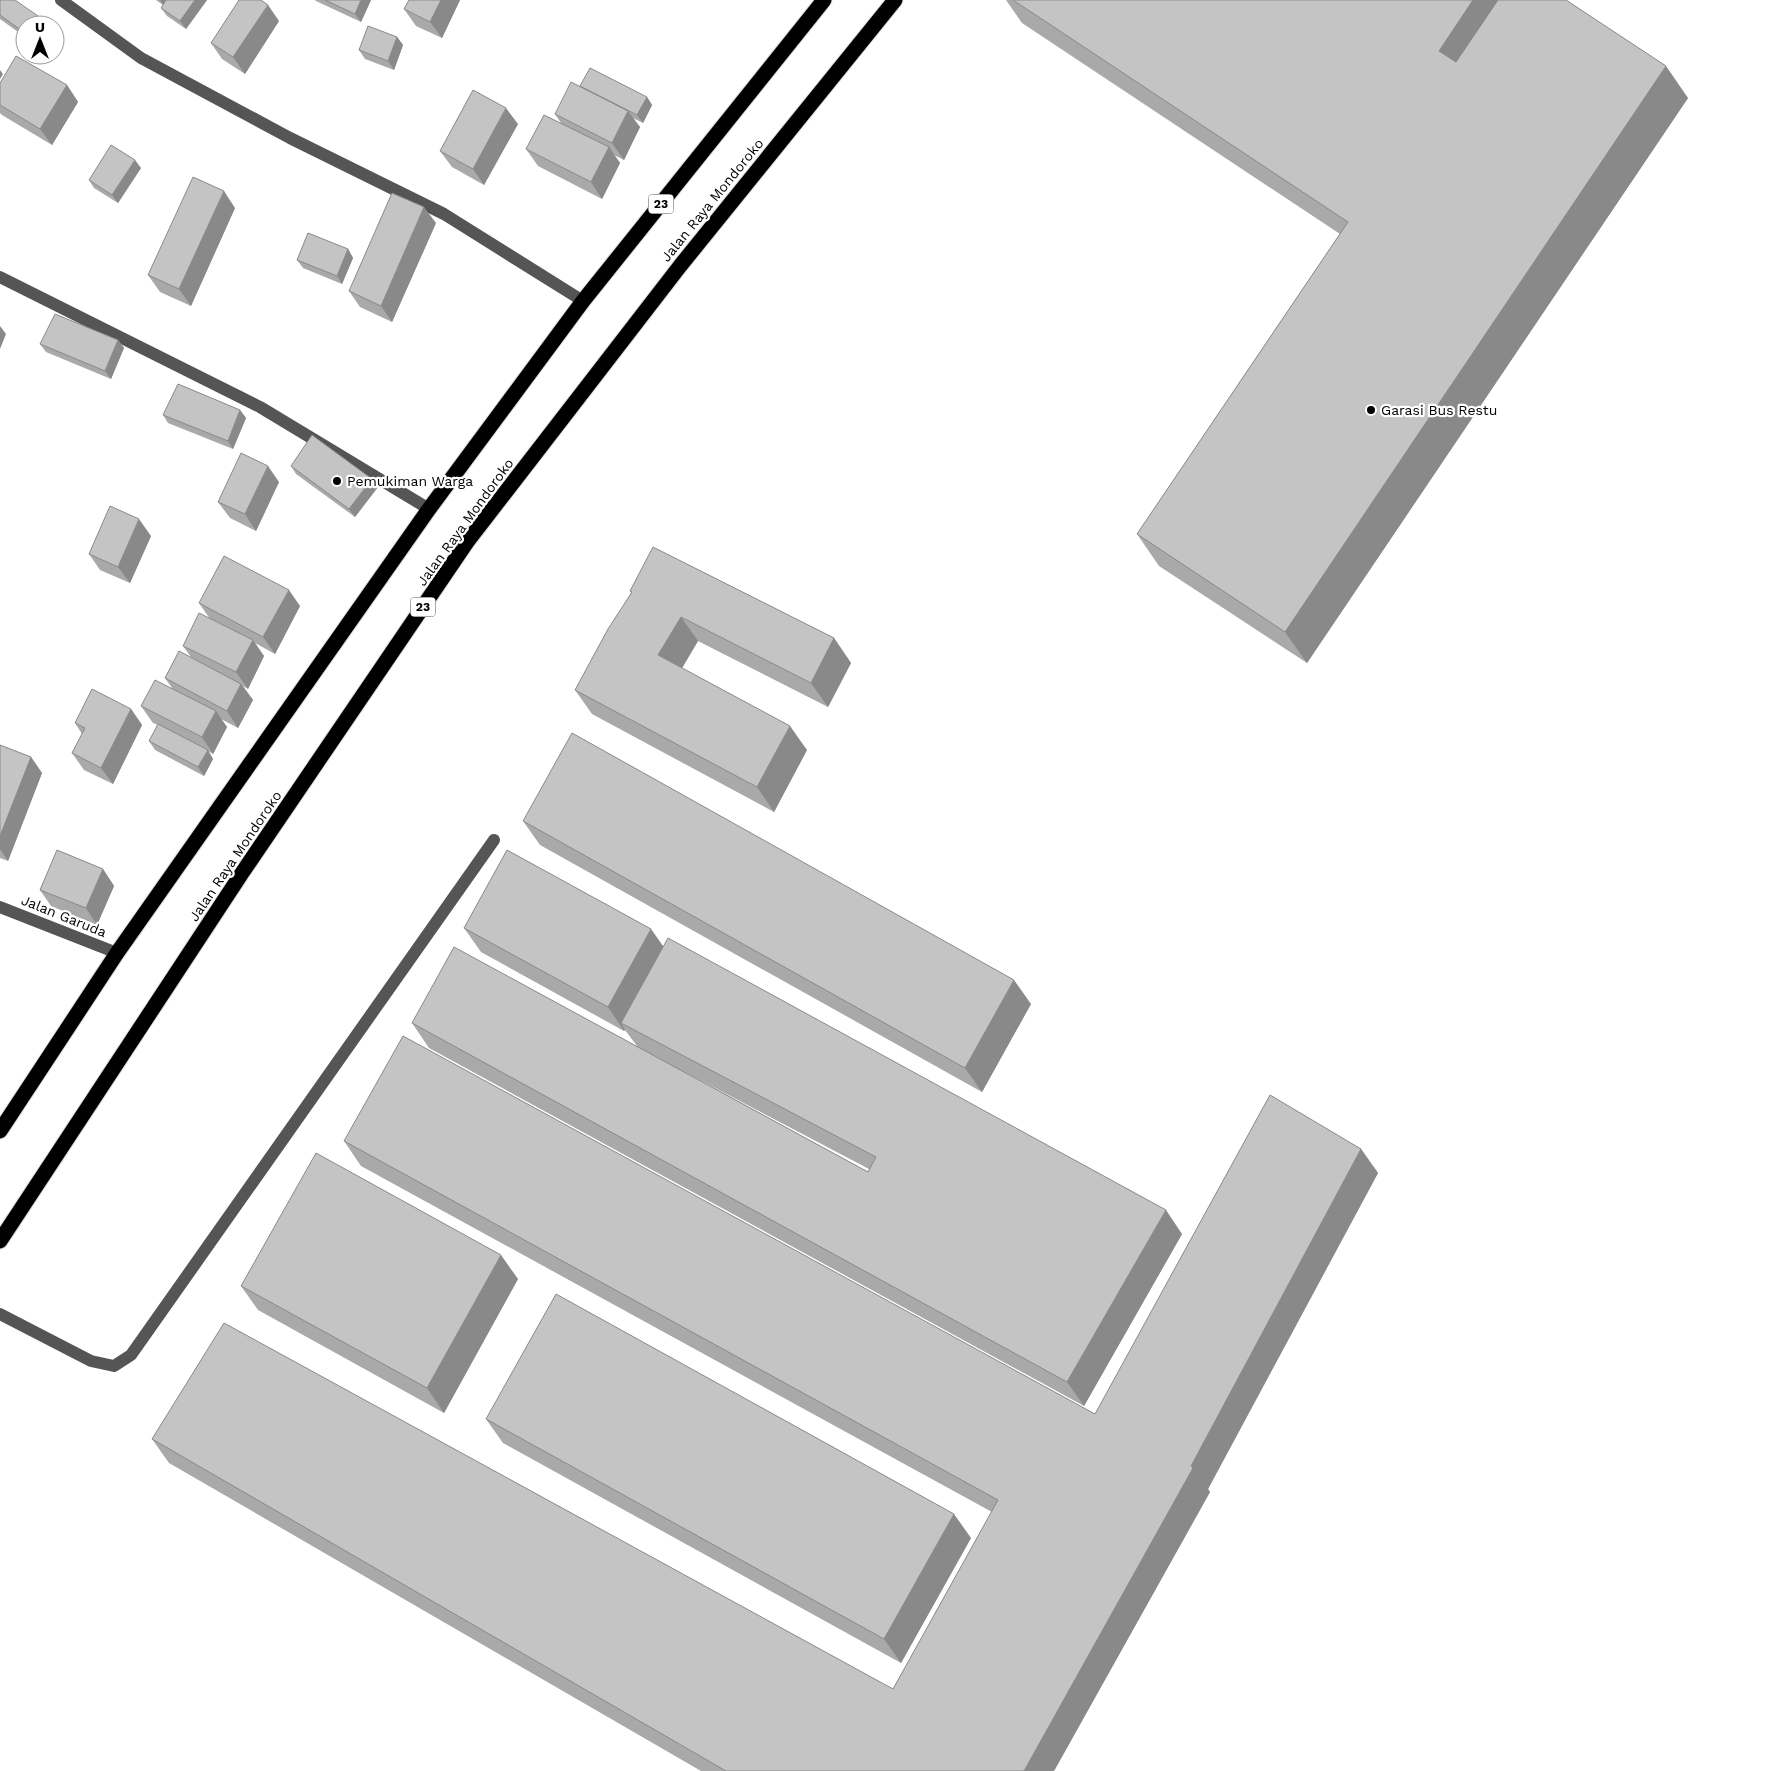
<svg xmlns="http://www.w3.org/2000/svg" width="1771" height="1771" font-family="'Work Sans',sans-serif">
<rect width="100%" height="100%" fill="#fff"/>
<g fill="none" stroke-linecap="round" stroke-linejoin="round">
<defs>
<path id="highway" d="M0 1131 117 953 429 509 583 301 824 0
M0 1241 242 873 467 542 680 266 895 0"/>
</defs>
<use href="#highway" stroke="#dbdbdb" stroke-width="17"/>
<path stroke="#555" stroke-width="12" d="M61 0 141 58 290 138 444 214 583 301
M0 277 260 407 429 509
M0 907 117 953
M0 1314 91 1361 114 1366 131 1355 494 840"/>
<use href="#highway" stroke="#000" stroke-width="15"/>
</g>
<path fill="#a9a9a9" fill-rule="evenodd" d="M0 0 44 25H25V37L0 19Z
M156 0H207L186 29 167 16 161 8 163 5Z
M315 0H371L361 22 316 1Z
M409 0H460L442 38 416 26 404 9Z
M1006 0H1566L1688 98 1307 663 1159 566 1137 534 1340 234 1022 23Z
M279 21 245 74 222 59 211 43Z
M397 37 403 45 394 70 365 59 359 50Z
M0 83 67 85 78 102 52 145 2 115 0 113Z
M580 86 647 97 652 105 643 123 633 118 640 127 624 160 614 155 620 163 602 199 538 166 526 149 561 123 555 114 582 88Z
M518 124 484 185 452 167 440 151Z
M141 168 118 203 94 188 89 180Z
M235 208 191 306 160 292 148 275Z
M436 223 392 322 360 307 349 291Z
M348 249 353 258 342 284 303 268 297 260Z
M118 340 124 348 111 379 46 352 40 344Z
M240 410 246 418 233 449 168 423 163 415Z
M291 466 378 487 355 517 296 474Z
M279 482 256 531 230 518 218 502Z
M151 536 130 583 100 570 89 554Z
M630 591 834 638 851 663 828 707 698 641 682 668 807 750 774 812 592 714 575 690 631 593Z
M199 603 300 606 275 654 255 643 264 656 248 689 243 686 253 700 238 728 221 719 227 727 213 754 208 751 213 759 204 776 155 750 149 741 158 725 153 723 141 706 172 688 165 678 191 657 183 646 210 619Z
M131 709 142 725 113 784 84 770 72 753 82 734 75 723Z
M0 745 31 757 42 773 8 861 0 858Z
M523 821 1031 1004 982 1092 540 845Z
M103 869 114 886 97 925 51 906 40 890Z
M464 928 663 947 1182 1234 1084 1406 429 1048 412 1023 637 1046 625 1030 624 1031 481 952ZM679 1069 869 1169 868 1172Z
M344 1141 1095 1414 1361 1149 1378 1173 1208 1489 1210 1492 1054 1771H701L169 1463 152 1439 893 1689 992 1512 361 1166Z
M518 1279 444 1413 258 1310 241 1286Z
M486 1419 971 1538 901 1663 503 1443Z"/>
<path fill="#898989" d="M160 0H168L164 6Z
M195 0H207L186 29 180 21Z
M361 0H371L361 22 355 14Z
M441 0H460L442 38 430 22Z
M1473 0H1517L1461 82 1439 51Z
M268 5 279 21 245 74 233 57Z
M38 16 44 25H32Z
M397 37 403 45 394 70 388 61Z
M1666 66 1688 98 1307 663 1285 632Z
M0 70 3 74 0 79Z
M67 85 78 102 52 145 40 129Z
M647 97 652 105 643 123 637 115Z
M506 108 518 124 484 185 473 169Z
M628 111 640 127 624 160 612 143Z
M609 147 620 163 602 199 591 182Z
M135 160 141 168 118 203 112 195Z
M224 191 235 208 191 306 179 289Z
M424 207 436 223 392 322 381 306Z
M348 249 353 258 342 284 337 276Z
M0 326 6 334 0 349Z
M118 340 124 348 111 379 105 371Z
M240 410 246 418 233 449 228 441Z
M268 466 279 482 256 531 245 514Z
M372 479 378 487 355 517 349 509Z
M139 519 151 536 130 583 118 567Z
M289 590 300 606 275 654 263 637Z
M681 617 698 641 675 680 658 655Z
M834 638 851 663 828 707 811 683Z
M253 640 264 656 248 689 236 672Z
M241 684 253 700 238 728 227 711Z
M131 709 142 725 113 784 101 768Z
M216 711 227 727 213 754 202 737Z
M790 726 807 750 774 812 757 787Z
M208 750 213 759 204 776 198 767Z
M31 757 42 773 8 861 0 849V836Z
M103 869 114 886 97 925 86 908Z
M651 929 668 953 621 1023 625 1030 624 1031 608 1007Z
M1014 980 1031 1004 982 1092 965 1068Z
M1361 1149 1378 1173 1208 1489 1210 1492 1054 1771H1024L1191 1466Z
M1166 1210 1182 1234 1084 1406 1067 1382Z
M501 1255 518 1279 444 1413 427 1388Z
M954 1514 971 1538 901 1663 884 1639Z"/>
<path fill="#c4c4c4" stroke="#898989" d="M0 0H15L38 16 32 25H25V33L0 15Z
M166 0H195L180 21 161 8Z
M239 0H261L268 5 233 57 211 43Z
M325 0H361L355 14Z
M409 0H441L430 22 404 9Z
M1013 0H1473L1439 51 1456 62 1498 0H1566L1666 66 1285 632 1137 534 1348 222Z
M368 26 397 37 388 61 359 50Z
M16 56 67 85 40 129 0 105V83Z
M590 68 647 97 637 115 580 86Z
M571 82 628 111 612 143 555 114Z
M473 90 506 108 473 169 440 151Z
M544 115 609 147 591 182 526 149Z
M111 145 135 160 112 195 89 180Z
M193 177 224 191 179 289 148 275Z
M392 193 424 207 381 306 349 291Z
M308 233 348 249 337 276 297 260Z
M55 314 118 340 105 371 40 344Z
M178 384 240 410 228 441 163 415Z
M312 435 372 479 349 509 291 466Z
M241 453 268 466 245 514 218 502Z
M110 506 139 519 118 567 89 554Z
M653 547 834 638 811 683 681 617 658 655 790 726 757 787 575 690 608 629 632 592 630 591Z
M224 556 289 590 263 637 199 603Z
M199 613 253 640 236 672 183 646Z
M179 651 241 684 227 711 165 678Z
M155 680 216 711 202 737 141 706Z
M92 689 131 709 101 768 72 753 85 728 75 723Z
M158 724 208 750 198 767 149 741Z
M572 733 1014 980 965 1068 523 821Z
M0 745 31 757 0 836Z
M57 850 103 869 86 908 40 890Z
M507 850 651 929 608 1007 464 928Z
M668 938 1166 1210 1067 1382 412 1023 454 947 868 1172 876 1157 621 1023Z
M403 1036 1095 1414 1270 1095 1361 1149 1191 1466 1193 1468 1024 1771H726L152 1439 224 1323 893 1689 998 1500 344 1141Z
M316 1153 501 1255 427 1388 241 1286Z
M556 1294 954 1514 884 1639 486 1419Z"/>
<g fill="#000" stroke="#fff" stroke-width="2">
<circle cx="1371" cy="410" r="5"/>
<circle cx="337" cy="481" r="5"/>
</g>
<g text-anchor="middle" stroke-width="4.5" stroke-linejoin="round" paint-order="stroke">
<g fill="#fff" stroke="#4c4c4c" stroke-width="1">
<rect x="648.5" y="194.5" width="25" height="19" rx="4"/>
<rect x="410.5" y="597.5" width="25" height="19" rx="4"/>
</g>
<g font-size="12" font-weight="bold" fill="#000">
<text x="661" y="208">23</text>
<text x="423" y="611">23</text>
</g>
<g font-size="14" fill="#000" stroke="#fff">
<text transform="translate(712 200) rotate(-51)" y="5">Jalan Raya Mondoroko</text>
<text transform="translate(465 522) rotate(-54)" y="5">Jalan Raya Mondoroko</text>
<text transform="translate(235 856) rotate(-56)" y="5">Jalan Raya Mondoroko</text>
<text transform="translate(64 916) rotate(22)" y="5">Jalan Garuda</text>
</g>
<g font-size="14" fill="#000" stroke="#fff" text-anchor="start">
<text x="1381" y="415">Garasi Bus Restu</text>
<text x="347" y="486">Pemukiman Warga</text>
</g>
</g>
<g transform="translate(40 40)"><circle r="24" fill="#ffffff" stroke="#999999"/>
<path d="M0-4L9 19L0 12L-9 19Z" fill="#000000"/>
<text y="-8" font-size="14" font-weight="bold" text-anchor="middle" fill="#000000">U</text>
</g>
</svg>
